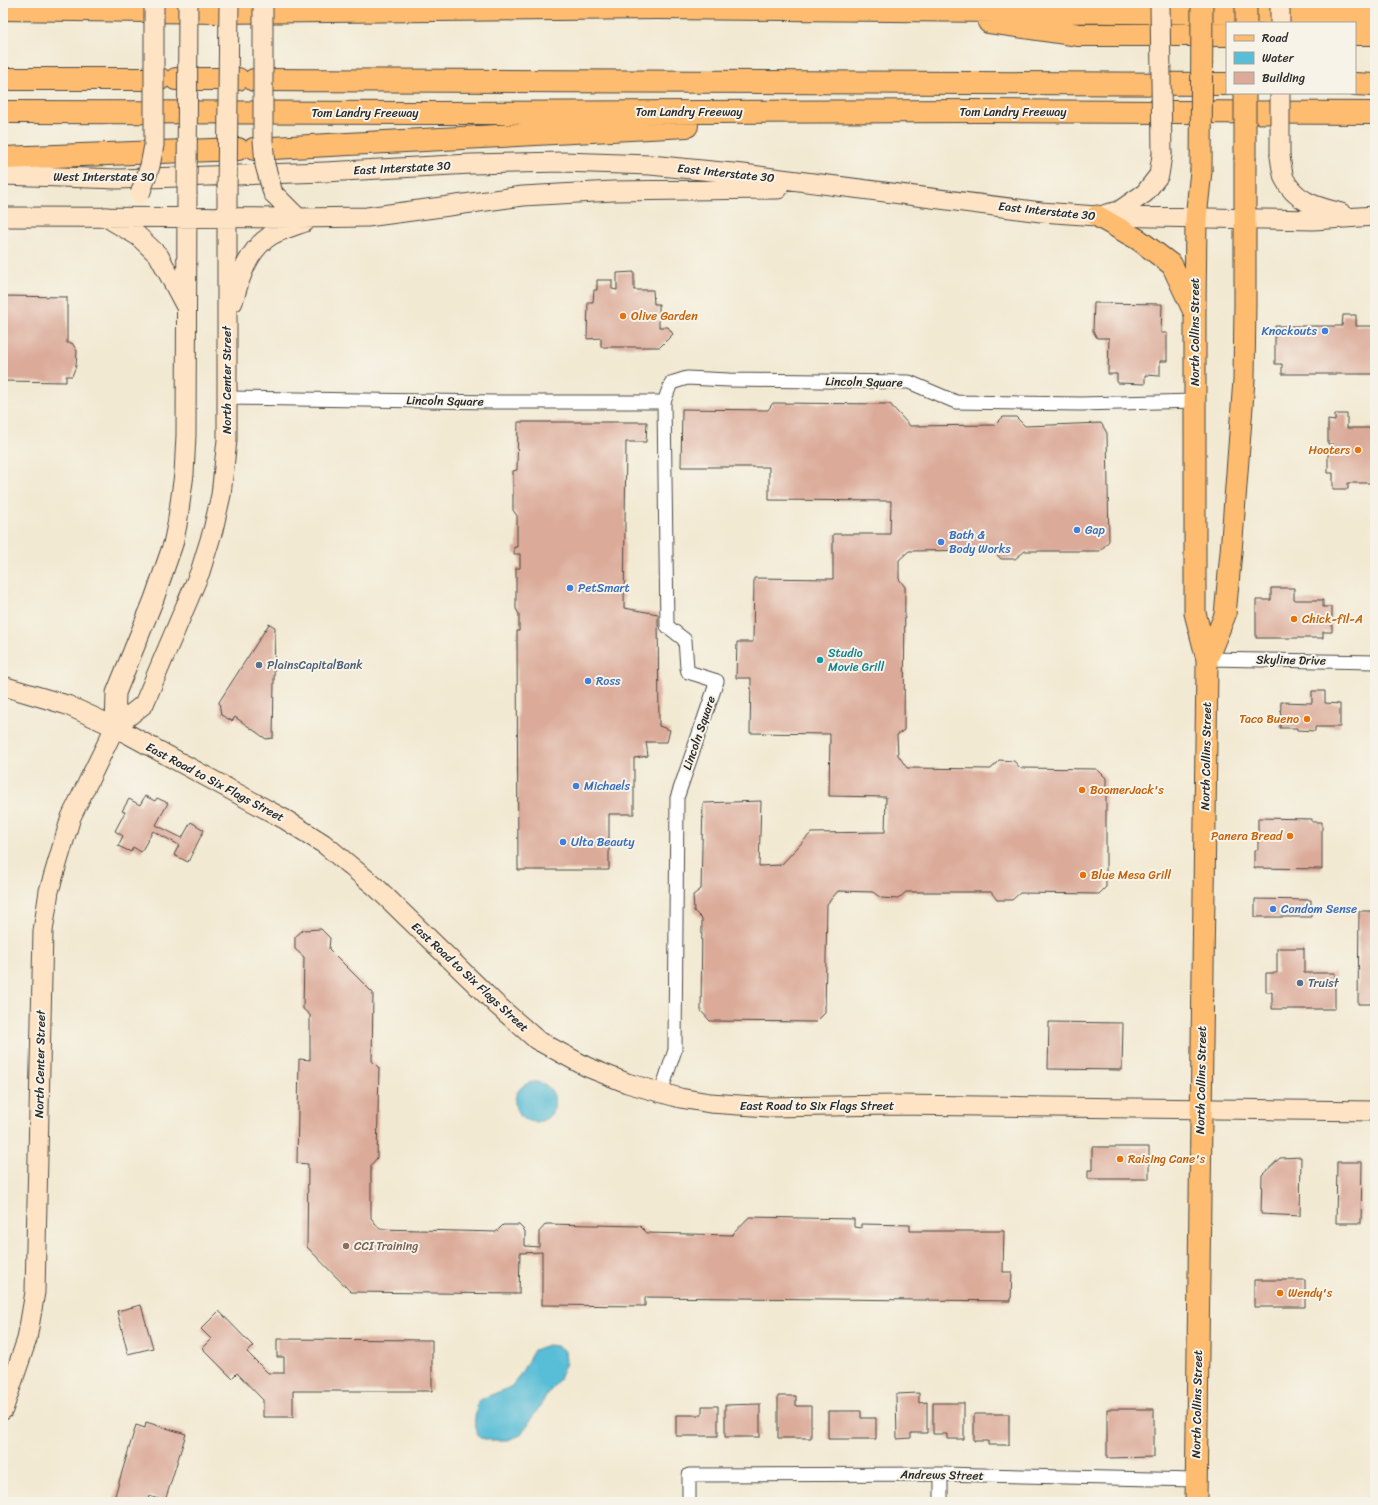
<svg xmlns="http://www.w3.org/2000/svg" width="1378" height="1505" font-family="Sriracha,sans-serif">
<rect width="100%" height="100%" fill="#f7f3e8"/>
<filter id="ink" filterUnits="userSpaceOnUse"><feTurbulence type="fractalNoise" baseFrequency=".025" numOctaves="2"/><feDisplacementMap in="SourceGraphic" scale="8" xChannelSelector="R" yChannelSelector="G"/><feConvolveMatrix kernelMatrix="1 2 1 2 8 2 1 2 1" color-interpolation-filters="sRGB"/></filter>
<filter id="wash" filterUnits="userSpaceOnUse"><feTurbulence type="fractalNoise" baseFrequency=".012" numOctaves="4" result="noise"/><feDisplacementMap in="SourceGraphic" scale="16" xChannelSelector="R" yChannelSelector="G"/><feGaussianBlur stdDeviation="0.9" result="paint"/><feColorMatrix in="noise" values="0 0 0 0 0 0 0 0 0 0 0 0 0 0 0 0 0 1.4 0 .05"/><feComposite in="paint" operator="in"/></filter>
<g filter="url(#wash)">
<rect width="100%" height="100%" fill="#f2e9d2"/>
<path fill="#58bdd7" stroke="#427481" d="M515 1102a20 20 0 1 1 40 0a20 20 0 1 1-40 0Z
M548 1345 557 1346 565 1351 566 1363 559 1379 545 1398 521 1435 508 1440H491L480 1438C471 1427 476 1414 478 1401 488 1395 499 1393 510 1387 517 1383 529 1358 534 1350Z"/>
<g id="blocks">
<path fill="#dbaa99" d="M634 272V290H653L654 304H659V327H668L673 334 660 347H601V338L587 339 588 302H593L594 290H597V280H612V289L617 290V273Z
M3 296 67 297V343H72L77 351 76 366 72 376H66V382L3 381Z
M1094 303 1162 304 1161 333H1167V361H1160V376L1145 375V384L1118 383 1117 382V374H1108L1109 338H1097L1093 331Z
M1343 315H1356V326H1375V374H1282V364H1275V326H1342Z
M773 403 890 404 910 426 995 425 1003 417H1016L1025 426 1101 423 1107 433 1109 541 1100 551H1025L1015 559H1001L993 550 909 551 899 560V579L905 587 904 730 897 735 898 755 907 768 991 769 999 760 1014 761 1020 768 1097 769 1106 778V887L1099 894 1020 893 1012 900H997L991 892H906L898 899 881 898 873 892 838 891 827 904 825 1013 816 1022 710 1021 701 1011 702 919 694 911 693 895 701 889 703 803 761 801 759 866 781 865 811 833 885 832 886 797 829 796 830 734 750 733 751 678H736L737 642H753L754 578 833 579V534H890L891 501 769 500V467H681L682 409 768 410Z
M1335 414H1347V428H1375V483H1348V489H1333V473H1328V452H1333V444H1328V420L1335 421Z
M518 422H647L646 442H626L624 608 658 614 659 726 670 730 667 742H646L648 756 634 758V814H609V870H518L517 631H519V614L516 609V568H520V554H514V547H517V516L513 510V471L517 470Z
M1271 588H1294V600H1323V607H1332V632H1323V638H1256V600H1271Z
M269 624 275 627 273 738 266 739 235 717 232 721 221 715 219 702Z
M1312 691H1325V703L1340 704V727H1315V731L1297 730V728H1280L1281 702 1312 703Z
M145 796 155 801 157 798 168 803 156 825 182 838 191 822 204 830 188 862 174 855 179 845 153 831 141 852 133 847 131 852 118 846 123 836 115 831 125 812 122 811 129 799 140 805Z
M1258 818 1312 819V822H1322V869L1254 868V850H1258Z
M1255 899 1311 900V917H1255Z
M1359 911H1375V1004H1358Z
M321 929 330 938 329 949 373 993 372 1061 379 1068 377 1158 371 1165V1218L380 1229 496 1232 503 1225H519L525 1231V1246L539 1247V1232L546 1224 640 1226 647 1233 732 1235 749 1217 854 1219V1227L861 1228V1224L910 1225V1231H1004L1003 1272H1012L1011 1301 645 1297V1306L542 1305V1252L520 1253 519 1294 351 1292 307 1247 308 1164 297 1163 299 1059 310 1060V1015L303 1009 304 957 295 949V937L303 930Z
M1277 948H1304V973H1335V1009H1272V992H1266V973H1277Z
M1049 1022 1123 1023 1122 1070 1048 1069Z
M1092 1147H1149V1179H1088V1170H1092Z
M1301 1157 1300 1216 1261 1214 1262 1175 1280 1158Z
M1337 1162H1362L1361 1223H1336Z
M1254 1280H1305V1307H1254Z
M141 1305 153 1348 128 1354 117 1311Z
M219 1311 253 1346 247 1352 268 1373H284V1357H277V1339L432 1340V1391H293V1417H263V1400L237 1373 232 1378 202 1348 211 1339 201 1329Z
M919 1393V1403L927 1402V1433H911V1438L897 1439 896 1394Z
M778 1396H796V1406H811V1438H778Z
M933 1403H964V1439H947V1434H933Z
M760 1404V1437H725V1405Z
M702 1406H718V1436H676V1415H702Z
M1107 1409H1154V1457L1107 1458Z
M828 1411H861V1418H876V1439H828Z
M974 1414H1009V1445H988V1441H974Z
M146 1422 186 1434 165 1501 149 1496 147 1502H113L136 1425 145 1428Z"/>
</g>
</g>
<g filter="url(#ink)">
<use href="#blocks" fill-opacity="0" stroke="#494844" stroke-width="1"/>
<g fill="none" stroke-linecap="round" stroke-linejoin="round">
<defs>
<path id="street" d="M227 398 494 402H664
M1207 659 1375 662
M661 1092 675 1050 677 798 717 681 688 672 687 668 685 640 667 626 664 402 671 383 687 378 729 380 909 382 956 402 1081 404 1195 401
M689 1502V1475L941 1474 1196 1480
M941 1502V1474"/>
<path id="secondary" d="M1280 156C1281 163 1282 171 1284 178 1295 202 1318 207 1341 213
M3 175 118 179 325 172 471 164 563 162 650 165 743 174 1041 212 1097 216 1313 220 1375 216
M273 193 298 218
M1106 214 1119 211 1145 193 1159 175 1162 155
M3 217 298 218 367 217 523 196 613 191 778 189
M106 217 138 236 159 256 185 305
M233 302C240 278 247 251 270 236 280 230 294 226 305 222
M3 686 67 705 115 727 286 820 324 844 377 888 496 1004 537 1040 587 1067 627 1083 680 1098 710 1103 768 1107 894 1105 1375 1111
M115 727 144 704 200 572 213 530 221 495 227 440V194
M3 1410 27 1339 35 1292 43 931 49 891 71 817 115 727 116 693 154 599 173 544 177 525 184 474 186 435 187 195"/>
<path id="primary" d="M1097 216 1139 240 1172 265 1193 310
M1207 659 1225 615 1231 552 1244 380 1245 302V160
M1196 1502 1207 666V659L1195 613V314L1196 218 1201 171"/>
<path id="highway" d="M3 9 219 12 658 8 1234 13H1375
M989 22 1079 35H1227
M1355 34H1375
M3 79H160
M176 79H238
M254 80 1227 84
M1355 84 1375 85
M3 112 418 113 980 111 1375 113
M254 149 687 126
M3 158 238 149"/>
</defs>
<use href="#street" stroke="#494844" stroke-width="15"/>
<use href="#secondary" stroke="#494844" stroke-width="21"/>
<use href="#primary" stroke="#494844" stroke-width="23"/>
<use href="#highway" stroke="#494844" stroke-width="24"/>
<use href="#street" stroke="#fff" stroke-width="13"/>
<use href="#secondary" stroke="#fee4c5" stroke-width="19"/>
<use href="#primary" stroke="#fdbc6f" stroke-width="21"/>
<use href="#highway" stroke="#fdbc6f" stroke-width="22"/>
<defs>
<path id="secondary-bridge" d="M263 3V140L265 165 273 193
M1160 3 1162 155
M1280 23V3
M1280 156V93
M140 194 150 166 154 145V3
M227 194 229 3
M187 195 188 3"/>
<path id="primary-bridge" d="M1246 23V3
M1245 160V93
M1201 171 1202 3"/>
</defs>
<use href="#secondary-bridge" stroke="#494844" stroke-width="21" stroke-linecap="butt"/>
<use href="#primary-bridge" stroke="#494844" stroke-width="23" stroke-linecap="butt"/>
<use href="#secondary-bridge" stroke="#fee4c5" stroke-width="19"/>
<use href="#primary-bridge" stroke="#fdbc6f" stroke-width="21"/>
</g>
</g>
<g fill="#e8710a" stroke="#f7f3e8" stroke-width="1.5">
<circle cx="623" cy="316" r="4"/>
<circle cx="1358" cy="450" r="4"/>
<circle cx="1294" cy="619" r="4"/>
<circle cx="1307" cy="719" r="4"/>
<circle cx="1082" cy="790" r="4"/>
<circle cx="1290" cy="836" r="4"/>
<circle cx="1083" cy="875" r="4"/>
<circle cx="1120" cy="1159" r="4"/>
<circle cx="1280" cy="1293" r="4"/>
</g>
<g fill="#3f7fe0" stroke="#f7f3e8" stroke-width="1.5">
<circle cx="1325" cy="331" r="4"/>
<circle cx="1077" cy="530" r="4"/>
<circle cx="941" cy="542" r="4"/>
<circle cx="570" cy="588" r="4"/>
<circle cx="588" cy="681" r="4"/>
<circle cx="576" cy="786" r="4"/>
<circle cx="563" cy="842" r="4"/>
<circle cx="1273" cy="909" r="4"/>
</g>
<circle fill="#0f9aa8" stroke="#f7f3e8" stroke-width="1.5" cx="820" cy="660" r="4"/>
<g fill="#5c6f8a" stroke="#f7f3e8" stroke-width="1.5">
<circle cx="259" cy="665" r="4"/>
<circle cx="1300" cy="983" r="4"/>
</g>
<circle fill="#8d6e63" stroke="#f7f3e8" stroke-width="1.5" cx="346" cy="1246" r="4"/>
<g text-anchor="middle" stroke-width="4" stroke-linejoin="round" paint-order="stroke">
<g font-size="12" fill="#2b2b2b" stroke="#f7f3e8">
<text x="689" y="116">Tom Landry Freeway</text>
<text x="1013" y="116">Tom Landry Freeway</text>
<text x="365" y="117">Tom Landry Freeway</text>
<text transform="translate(402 168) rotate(-3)" y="4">East Interstate 30</text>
<text transform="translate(726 173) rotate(6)" y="4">East Interstate 30</text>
<text x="104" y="181">West Interstate 30</text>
<text transform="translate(1047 211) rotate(6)" y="4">East Interstate 30</text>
<text transform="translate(1195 332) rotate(-90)" y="4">North Collins Street</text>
<text transform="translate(227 380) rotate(-90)" y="4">North Center Street</text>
<text transform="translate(864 382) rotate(1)" y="4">Lincoln Square</text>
<text transform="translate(445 401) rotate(1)" y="4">Lincoln Square</text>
<text transform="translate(1291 660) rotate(1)" y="4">Skyline Drive</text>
<text transform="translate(699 733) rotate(-71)" y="4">Lincoln Square</text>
<text transform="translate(1206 756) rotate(-89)" y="4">North Collins Street</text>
<text transform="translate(215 782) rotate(28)" y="4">East Road to Six Flags Street</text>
<text transform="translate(470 977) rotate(43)" y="4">East Road to Six Flags Street</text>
<text transform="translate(40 1064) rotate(-89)" y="4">North Center Street</text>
<text transform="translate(1201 1080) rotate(-89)" y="4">North Collins Street</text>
<text x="817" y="1110">East Road to Six Flags Street</text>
<text transform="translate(1197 1404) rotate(-89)" y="4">North Collins Street</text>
<text transform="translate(942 1475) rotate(1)" y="4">Andrews Street</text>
</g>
<g font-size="12" fill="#c56008" stroke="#f7f3e8" text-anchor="start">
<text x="631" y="320">Olive Garden</text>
<text x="1350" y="454" text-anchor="end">Hooters</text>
<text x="1302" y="623">Chick-fil-A</text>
<text x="1299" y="723" text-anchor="end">Taco Bueno</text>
<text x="1090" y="794">BoomerJack's</text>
<text x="1282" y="840" text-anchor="end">Panera Bread</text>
<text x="1091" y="879">Blue Mesa Grill</text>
<text x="1128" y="1163">Raising Cane's</text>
<text x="1288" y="1297">Wendy's</text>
</g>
<g font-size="12" fill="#366cbe" stroke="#f7f3e8" text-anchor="start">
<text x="1317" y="335" text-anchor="end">Knockouts</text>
<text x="1085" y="534">Gap</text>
<text x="949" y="539">Bath &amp;<tspan x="949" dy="14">Body Works</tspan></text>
<text x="578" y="592">PetSmart</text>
<text x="596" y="685">Ross</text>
<text x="584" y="790">Michaels</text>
<text x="571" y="846">Ulta Beauty</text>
<text x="1281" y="913">Condom Sense</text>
</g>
<g font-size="12" fill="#0d838f" stroke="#f7f3e8" text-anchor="start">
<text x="828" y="657">Studio<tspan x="828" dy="14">Movie Grill</tspan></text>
</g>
<g font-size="12" fill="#4e5e75" stroke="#f7f3e8" text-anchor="start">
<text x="267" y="669">PlainsCapitalBank</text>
<text x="1308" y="987">Truist</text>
</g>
<g font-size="12" fill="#785e54" stroke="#f7f3e8" text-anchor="start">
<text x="354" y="1250">CCI Training</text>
</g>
</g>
<rect width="1378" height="1505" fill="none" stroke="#f7f3e8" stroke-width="16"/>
<rect x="1226" y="22" width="130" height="72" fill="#f7f3e8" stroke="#a5a39c"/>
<rect x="1234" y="35" width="20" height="6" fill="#fdbc6f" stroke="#a5a39c"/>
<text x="1262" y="42" font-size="12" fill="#2b2b2b">Road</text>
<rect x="1234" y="52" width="20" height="12" fill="#58bdd7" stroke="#a5a39c"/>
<text x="1262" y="62" font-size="12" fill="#2b2b2b">Water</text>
<rect x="1234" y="72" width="20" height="12" fill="#dbaa99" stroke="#a5a39c"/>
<text x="1262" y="82" font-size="12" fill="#2b2b2b">Building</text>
</svg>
